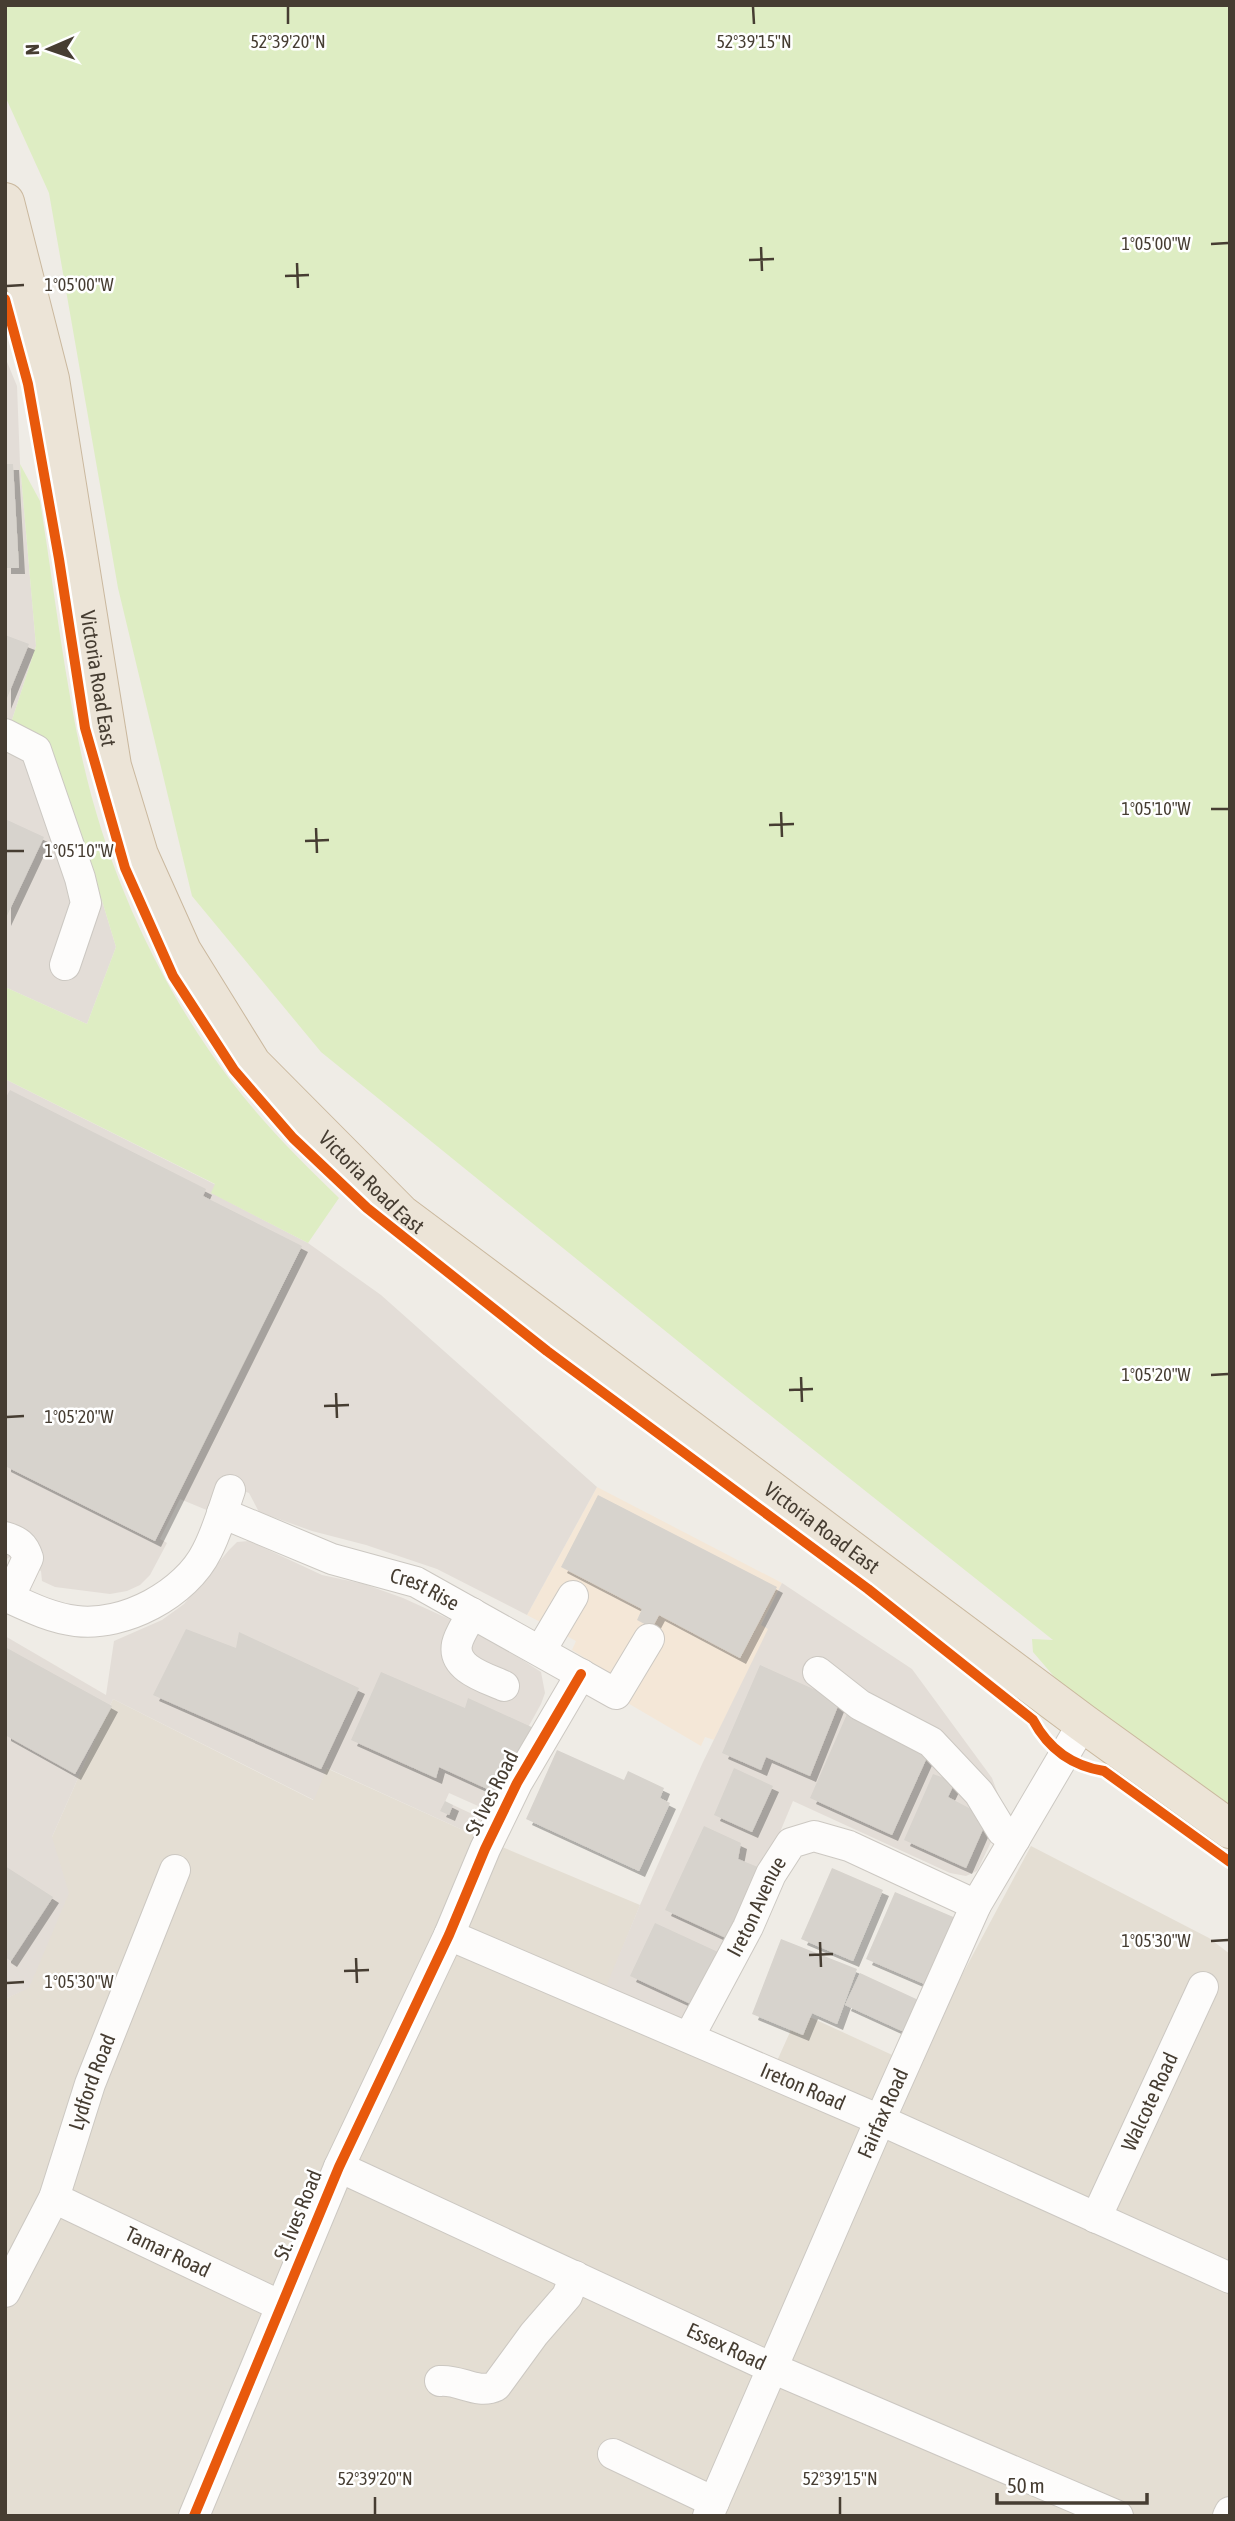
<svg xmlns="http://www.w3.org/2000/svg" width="1235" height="2521" font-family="'Asap Condensed',sans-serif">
<defs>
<filter id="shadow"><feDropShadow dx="6" dy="6" stdDeviation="0" flood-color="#0004"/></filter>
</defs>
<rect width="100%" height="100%" fill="#efece6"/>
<path fill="#e4ded3" d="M113 1699 313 1800 326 1768 476 1836 640 1905 606 1989 777 2061 799 2012 914 2065 1031 1846 1209 1938 1230 1954V2516H5V1999L29 1987 52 1837Z"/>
<path fill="#f4e7d7" d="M597 1487 782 1583 761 1624 769 1629 714 1740 705 1737 701 1746 626 1702 633 1688 572 1650 576 1641 527 1615Z"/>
<path fill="#e3ddd7" d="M5 357 17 386 20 464 36 646 11 723 94 874 116 947 87 1024 5 987Z
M5 1079 216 1185 212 1193 308 1243 381 1295 597 1487 527 1615 437 1569 366 1545 312 1531 259 1512 249 1493 221 1483 209 1511 180 1499 160 1539 167 1543 150 1575 140 1585 127 1591 110 1594 55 1587 42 1581 41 1571 12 1556 5 1560Z
M249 1541 322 1575 364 1584 403 1598 484 1635 541 1672 545 1693 541 1704 510 1760 487 1810 449 1793 441 1811 453 1805 483 1819 476 1836 327 1768 314 1800 113 1699 52 1837 69 1893 29 1988 5 1999V1636L106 1695 114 1641 162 1620 184 1604 229 1550 237 1542Z
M782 1583 912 1669 992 1778 1005 1813 977 1871 966 1876 950 1873 793 1801 734 1942 688 2013 677 2020 605 1989 640 1905 703 1762 768 1629 761 1625Z"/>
<path fill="#deedc3" d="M5 5H1230V1809L1112 1726 1057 1680 1033 1652 1032 1639 1053 1640 732 1385 321 1052 192 896 118 588 49 193 5 96Z
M20 464 40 501C54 588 64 677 83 762 109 877 161 988 231 1081 263 1123 301 1161 339 1198L308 1243 211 1193 215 1184 5 1079V987L87 1024 116 947 94 874 11 723 36 646Z"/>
<path fill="#d7d3cd" filter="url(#shadow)" d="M5 464H13L19 568H5Z
M5 635 29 644 5 703Z
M5 819 44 837 5 920Z
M10 1090 206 1189 203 1196 302 1246 155 1541 5 1466V1099Z
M598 1495 777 1587 740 1658 659 1615 652 1628 637 1620 642 1609 561 1567Z
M186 1629 236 1648 239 1632 359 1688 321 1769 153 1695Z
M5 1647 112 1706 75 1774 5 1735Z
M760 1665 840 1701 810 1776 766 1757 761 1770 722 1753Z
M381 1672 465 1708 468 1698 538 1730 507 1798 439 1767 436 1778 351 1740Z
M847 1714 929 1753 892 1835 810 1798Z
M557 1750 624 1780 628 1771 664 1788 660 1798 670 1803 639 1871 526 1819Z
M734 1768 773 1786 752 1832 714 1815Z
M933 1774 955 1782 948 1797 988 1818 966 1868 904 1840Z
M445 1801 453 1805 449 1815 440 1811Z
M704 1826 741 1843 738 1859 768 1871 739 1944 665 1910Z
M5 1866 53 1897 11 1961 5 1957Z
M832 1868 883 1890 853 1961 801 1939Z
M895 1892 958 1919 929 1986 866 1959Z
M655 1923 731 1958 706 2011 630 1976Z
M781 1939 857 1969 837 2024 812 2013 803 2035 752 2014Z
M860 1973 927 2004 913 2036 845 2005Z"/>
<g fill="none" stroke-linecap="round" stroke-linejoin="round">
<defs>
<g id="minor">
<path d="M5 734 36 750 80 878 86 903 65 965"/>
<path id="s1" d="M222 1513 332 1559 416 1582 616 1694 649 1639"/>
<path d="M5 1537C18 1541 24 1545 28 1558L9 1598"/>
<path d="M5 1596C29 1607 51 1618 76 1621 124 1627 186 1594 207 1551 217 1532 223 1510 230 1490"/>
<path d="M472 1613C468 1622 459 1634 457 1644 452 1669 487 1678 504 1686"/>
<path d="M541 1650 573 1596"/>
<path d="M818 1672 860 1705 931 1742 979 1793 1002 1831 1015 1839"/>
<path id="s2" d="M449 1935 880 2120 1230 2278"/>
<path id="s3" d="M689 2037 748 1927 771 1874 791 1843 814 1836 849 1846 976 1905"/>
<path id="s4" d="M339 2167 772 2368 1118 2516"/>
<path id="s5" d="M54 2198 281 2306"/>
<path id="s6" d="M1096 2218 1203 1987"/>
<path id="s7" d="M5 2292 54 2198 90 2084 175 1870"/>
<path d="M440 2381C460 2379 477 2395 496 2386L534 2334 567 2296 575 2276"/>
<path d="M613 2454 714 2502"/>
<path d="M194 2516 339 2167 449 1935 485 1849 517 1783 581 1674"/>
<path id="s8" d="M708 2516 880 2120 976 1905 1083 1723"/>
<path d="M1228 2516 1230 2512"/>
</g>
<g id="highway">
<path id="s9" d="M5 202 50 379 112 766 139 855 182 951 252 1064 401 1214 1083 1723 1230 1829"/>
</g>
</defs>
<use href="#minor" stroke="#ccc8c2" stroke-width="32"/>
<use href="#highway" stroke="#cab89e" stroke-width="40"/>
<use href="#minor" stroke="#fdfcfb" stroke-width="30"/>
<use href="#highway" stroke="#ece4d7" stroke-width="38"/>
<defs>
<path id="cycleway" d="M5 299 28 384 59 559 85 728 125 868 173 976 234 1070 293 1138 367 1208 547 1351 868 1589 1033 1720C1048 1748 1072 1766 1104 1771L1230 1862
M194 2516 339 2167 449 1935 485 1849 517 1783 581 1674"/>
</defs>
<use href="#cycleway" stroke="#fff" stroke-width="15"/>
<use href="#cycleway" stroke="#e8590c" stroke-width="10"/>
</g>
<path fill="none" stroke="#463d32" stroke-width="2.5" d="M288 7V24M753 7 754 24M1211 244 1228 243M761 247 762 271M749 260 774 259M297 263 298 288M285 276 309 275M7 286 24 285M1211 809H1228M781 812 782 837M769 825 794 824M316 828 317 853M305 841 329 840M7 851H24M1211 1375 1228 1374M801 1377 802 1402M789 1390 813 1389M336 1393 337 1418M324 1406 349 1405M7 1417 24 1416M1211 1941 1228 1940M820 1942 821 1967M809 1955 833 1954M356 1958 357 1983M344 1971 369 1970M7 1983 24 1982M375 2497V2514M840 2497V2514"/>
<g text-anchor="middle" stroke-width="5" stroke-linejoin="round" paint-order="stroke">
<g font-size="21" fill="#463d32" stroke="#fff">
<text dy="7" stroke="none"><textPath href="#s9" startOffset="486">Victoria Road East</textPath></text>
<text dy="7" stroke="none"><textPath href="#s9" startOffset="1074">Victoria Road East</textPath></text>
<text dy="7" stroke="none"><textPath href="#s9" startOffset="1642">Victoria Road East</textPath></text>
<text dy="7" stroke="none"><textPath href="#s1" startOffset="217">Crest Rise</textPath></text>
<text transform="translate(492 1793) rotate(-63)" y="7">St Ives Road</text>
<text dy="7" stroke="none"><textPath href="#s3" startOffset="147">Ireton Avenue</textPath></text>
<text dy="7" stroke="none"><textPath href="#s7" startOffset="228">Lydford Road</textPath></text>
<text dy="7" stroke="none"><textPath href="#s2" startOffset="385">Ireton Road</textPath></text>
<text dy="7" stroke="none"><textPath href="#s6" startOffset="128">Walcote Road</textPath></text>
<text dy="7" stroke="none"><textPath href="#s8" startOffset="439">Fairfax Road</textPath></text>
<text transform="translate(298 2215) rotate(-68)" y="7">St. Ives Road</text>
<text dy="7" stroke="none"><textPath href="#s5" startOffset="126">Tamar Road</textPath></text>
<text dy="7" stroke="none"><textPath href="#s4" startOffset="427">Essex Road</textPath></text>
</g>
</g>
<g font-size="18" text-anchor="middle" fill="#463d32" stroke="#fff" stroke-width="5" stroke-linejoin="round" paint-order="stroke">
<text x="288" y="48">52°39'20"N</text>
<text x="754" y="48">52°39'15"N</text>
<text x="1156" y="250">1°05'00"W</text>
<text x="79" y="291">1°05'00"W</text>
<text x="1156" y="815">1°05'10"W</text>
<text x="79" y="857">1°05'10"W</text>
<text x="1156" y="1381">1°05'20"W</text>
<text x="79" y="1423">1°05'20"W</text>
<text x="1156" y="1947">1°05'30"W</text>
<text x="79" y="1988">1°05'30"W</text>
<text x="375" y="2485">52°39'20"N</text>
<text x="840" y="2485">52°39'15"N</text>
</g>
<rect width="1235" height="2521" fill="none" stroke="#463d32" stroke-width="14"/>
<g transform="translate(49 49) rotate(268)" stroke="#ffffff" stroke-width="5" paint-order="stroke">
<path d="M0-5L12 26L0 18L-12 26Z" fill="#463d32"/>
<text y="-10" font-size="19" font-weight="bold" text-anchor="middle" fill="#463d32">N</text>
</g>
<path d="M997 2493v10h150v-10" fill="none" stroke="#463d32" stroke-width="3.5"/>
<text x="1007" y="2493" font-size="21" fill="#463d32" stroke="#ffffff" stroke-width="5" paint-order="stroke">50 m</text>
</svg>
